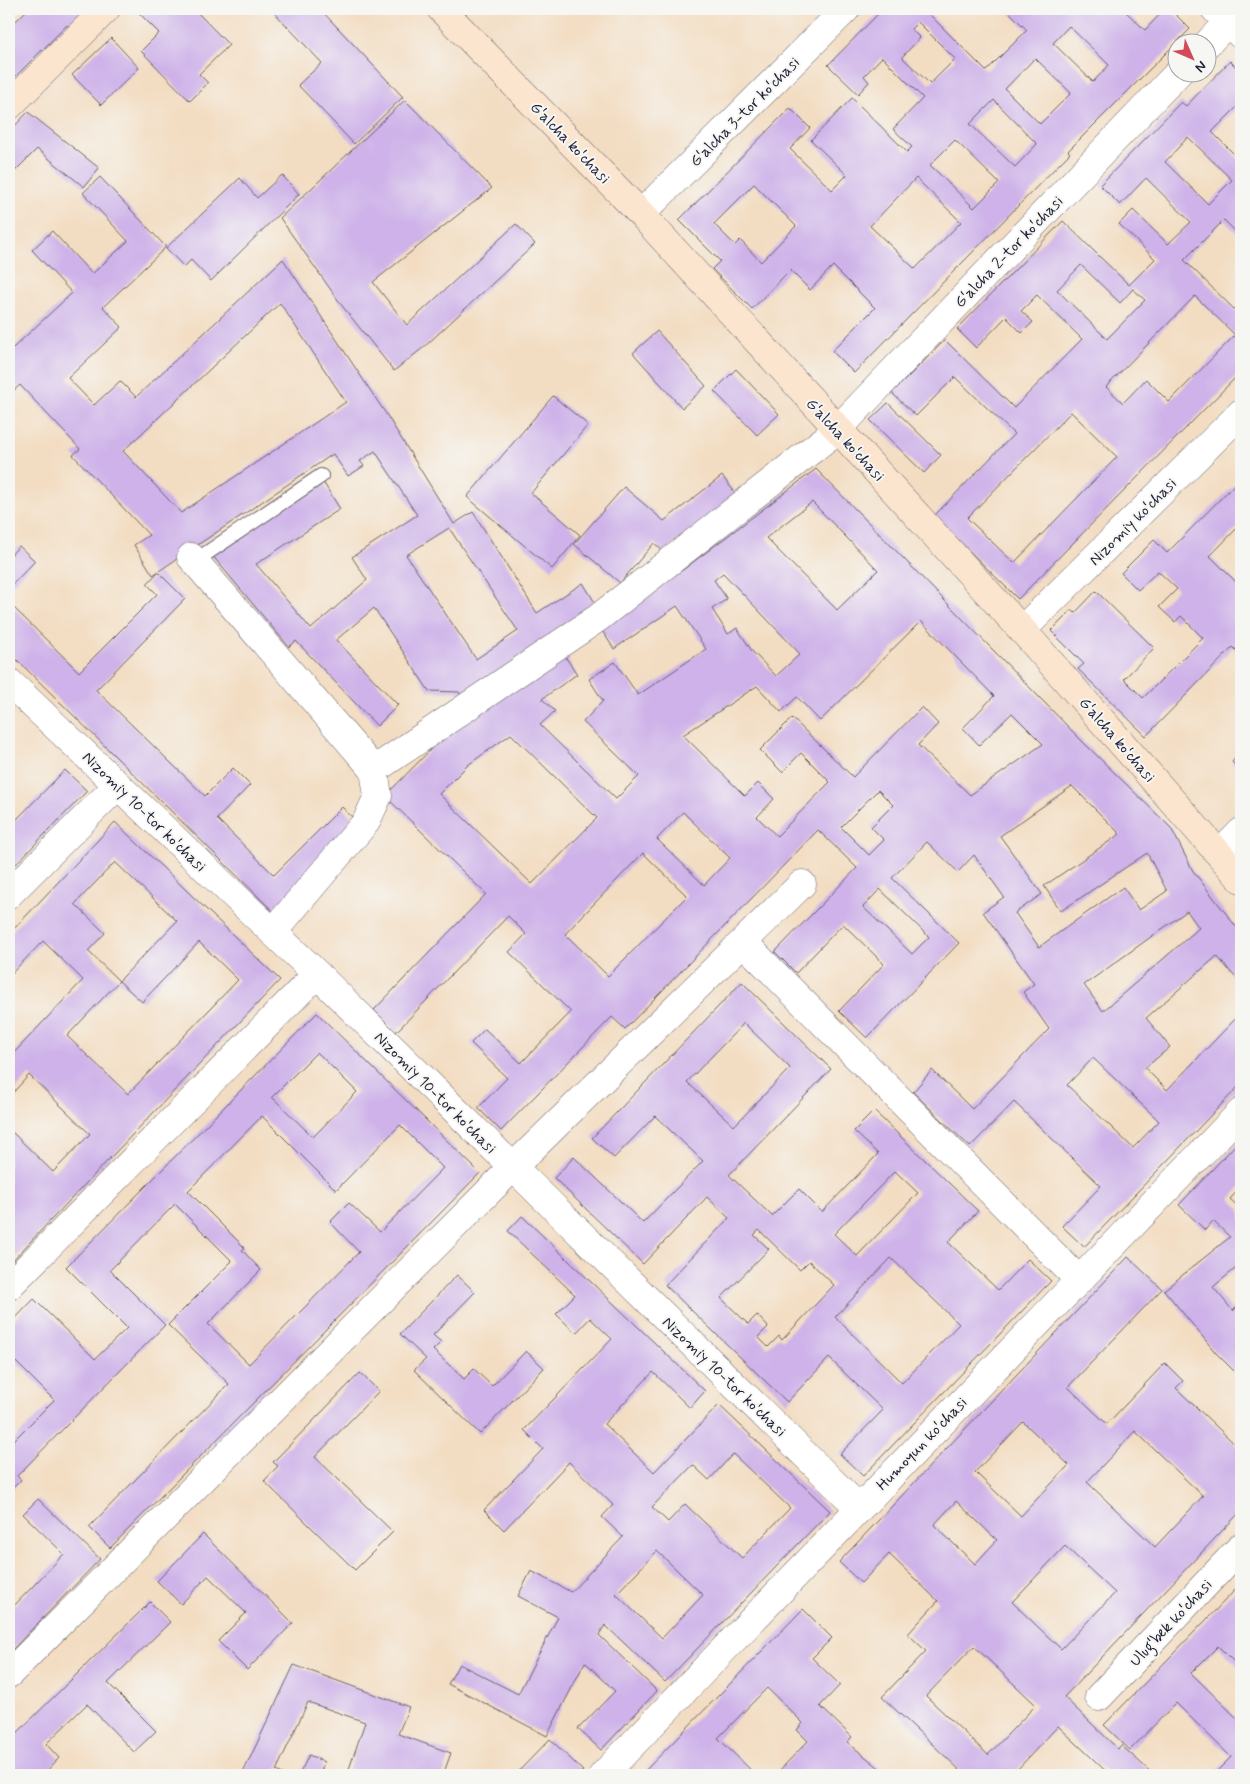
<svg xmlns="http://www.w3.org/2000/svg" width="1250" height="1784" font-family="Mynerve,sans-serif">
<rect width="100%" height="100%" fill="#f6f6f2"/>
<filter id="ink" filterUnits="userSpaceOnUse"><feTurbulence type="fractalNoise" baseFrequency=".02" numOctaves="2"/><feDisplacementMap in="SourceGraphic" scale="10" xChannelSelector="R" yChannelSelector="G"/><feConvolveMatrix kernelMatrix="1 2 1 2 8 2 1 2 1" color-interpolation-filters="sRGB"/></filter>
<filter id="wash" filterUnits="userSpaceOnUse"><feTurbulence type="fractalNoise" baseFrequency=".0096" numOctaves="4" result="noise"/><feDisplacementMap in="SourceGraphic" scale="20" xChannelSelector="R" yChannelSelector="G"/><feGaussianBlur stdDeviation="1.12" result="paint"/><feColorMatrix in="noise" values="0 0 0 0 0 0 0 0 0 0 0 0 0 0 0 0 0 1.4 0 .05"/><feComposite in="paint" operator="in"/></filter>
<g filter="url(#wash)">
<rect width="100%" height="100%" fill="#f3ddc2"/>
<g id="blocks">
<path fill="#ceb2e9" fill-rule="evenodd" d="M28 9H96L74 32 67 25 9 83V28Z
M135 9H194L229 45 199 74 208 83 190 101 141 51 159 33Z
M271 9H320L403 97 354 144 298 85 322 63Z
M883 9H926L925 10 986 71 1027 30 1008 11 1010 9H1123L1145 30 1165 9H1170L1190 29 1068 151 1070 153 854 373 832 351 875 308 833 266 810 290 790 270 752 309 712 269 720 261 679 220 790 108 810 128 790 149 832 190 847 175 811 140 852 98 907 152 912 147 893 129 923 98 882 57 864 76 869 82 858 94 828 65ZM918 22 955 59 930 84 902 57 920 38 911 29ZM1069 26 1109 65 1093 82 1053 43ZM1035 58 1071 93 1040 124 1005 89ZM994 100 1037 144 1015 167 970 124ZM955 140 999 183 974 208 930 165ZM916 178 961 222 915 269 870 226ZM754 184 796 226 761 262 740 240 735 245 714 224Z
M111 38 139 68 101 105 72 75Z
M1230 61 1241 72V103L1212 132 1241 161V237L1224 220 1184 260 1241 316V372L1018 599 934 516 1014 434 955 377 916 416 892 393 945 340 1014 408 1082 339 1037 295 1021 311 1033 322 1022 333 1006 317 976 348 957 329 1063 221 1129 285 1155 259 1119 224 1133 210 1168 244 1191 222 1146 178 1120 205 1100 185 1181 102 1186 106ZM1188 137 1232 180 1208 204 1165 162ZM1081 265 1120 303 1133 289 1145 300 1107 339 1057 290ZM1195 296 1235 335 1169 402 1146 379 1123 403 1106 387ZM1071 412 1117 457 1014 563 967 518Z
M405 100 492 188 373 282 407 325 516 224 535 244 424 347 394 371 343 307 280 218Z
M28 112 99 168 84 187 37 149 9 177V132Z
M282 175 299 194 211 281 191 260 184 267 166 248 240 178 257 198Z
M100 177 166 247 103 307 122 327 68 378 94 405 120 381 136 397 283 259 388 417 454 524 473 512 537 613 583 583 599 609 463 699 459 692 429 691 374 608 336 640 398 705 377 726 296 641 289 647 211 554 323 482 340 509 256 564 311 629 367 580 352 557 417 515 375 451 360 461 364 466 348 476 333 454 153 575 134 545 149 535 73 455 80 449 20 385 11 393 9 391V344L13 348 72 293 32 250 52 231 92 274 128 241 83 193ZM280 303 346 402 181 513 123 451ZM449 528 518 631 476 659 406 555Z
M657 331 706 386 682 408 633 353Z
M736 369 779 414 757 435 714 391Z
M553 396 588 425 531 493 580 535 552 569 467 497Z
M888 403 941 455 924 473 870 420Z
M816 469 1082 741 1171 828 1193 871 1241 933V984L1217 956 1146 1018 1170 1047 1145 1068 1167 1090 1241 1013V1084L1084 1247 1062 1226 1101 1186 1014 1102 970 1147 913 1092 932 1070 972 1109 1049 1029 1023 992 1034 984 983 912 1004 897 974 855 958 872 927 842 892 878 959 943 867 1038 839 1011 884 964 843 924 796 973 775 952 857 868 818 830 625 1029 612 1017 501 1131 478 1108 507 1078 471 1043 485 1029 521 1063 571 1012 509 952 526 934 508 916 396 1032 374 1010 486 894 385 796 442 738 562 652 577 674 542 699 555 711 540 725 616 799 639 776 583 722 603 701 589 679 615 662 638 695 706 649 677 606 614 649 599 626 684 569ZM812 502 878 570 837 610 766 538ZM723 573 800 654 776 676 752 651 737 628 728 634 712 609 727 599 714 580ZM921 621 994 696 963 728 979 745 1012 713 1043 744 970 795 918 745 938 724 922 707 853 777 792 718 760 750 782 772 801 753 830 782 777 836 757 817 774 799 758 783 745 796 683 735 757 686 781 712 797 697 820 721ZM511 734 597 818 532 884 439 794 468 765ZM1072 786 1120 834 1044 886 1061 911 1147 853 1167 891 1139 910 1123 887 1039 947 1015 913 1042 894 1000 836ZM878 790 893 805 871 827 884 840 869 855 841 827ZM683 812 730 858 704 885 657 839ZM643 853 687 896 608 976 565 934ZM880 889 929 937 912 954 863 907ZM1187 911 1199 928 1103 1011 1084 985ZM1093 1058 1159 1121 1133 1148 1067 1085Z
M722 476 737 495 664 552 654 543 620 583 574 544 624 487 664 521Z
M1241 478V524L1210 556 1241 587V655L1233 647 1146 736 1078 669 1084 664 1051 631 1072 610 1075 613 1096 591 1154 648 1124 679 1143 698 1203 638 1181 616 1175 622 1159 607 1177 589 1158 571 1138 590 1121 573 1154 540 1167 553Z
M19 546 35 561 9 588V557Z
M158 572 185 599 96 690 205 796 233 768 250 785 217 819 274 875 342 807 361 826 275 913 9 652V603L79 672 157 594 147 584Z
M1241 752V771L1232 762Z
M65 770 87 791 9 871V827Z
M115 822 280 980 9 1264V1129L53 1172 90 1134 29 1075 9 1097V1058L83 980 43 941 9 976V934ZM115 862 177 921 119 981 88 951 105 933 75 904ZM199 942 238 980 128 1094 67 1036 119 981 142 1002Z
M742 982 831 1069 729 1175 772 1216 799 1189 822 1212 878 1154 854 1131 874 1111 978 1211 948 1242 998 1290 1028 1259 1051 1281 863 1476 840 1454 883 1410 829 1358 787 1402 665 1285 729 1218 707 1197 643 1264 554 1178 574 1157 643 1223 703 1161 655 1116 614 1158 592 1138ZM744 1023 790 1068 734 1126 687 1082ZM895 1171 918 1193 857 1256 834 1234ZM759 1230 800 1270 809 1261 834 1285 782 1340 779 1336 768 1347 758 1337 768 1327 757 1315 748 1324 721 1298 769 1249 754 1235ZM891 1258 959 1324 902 1383 835 1317Z
M317 1013 480 1173 110 1548 89 1527 229 1384 168 1325 232 1261 175 1204 110 1270 165 1325 17 1476 21 1480 9 1492V1445L54 1400 16 1362 9 1369V1325L34 1299 95 1359 127 1328 66 1267ZM317 1052 357 1092 313 1137 272 1097ZM262 1116 336 1190 400 1125 443 1168 380 1232 349 1203 330 1222 359 1252 249 1364 208 1324 261 1270 242 1250 245 1248 188 1191Z
M1241 1139V1187L1230 1199 1241 1209V1264L1213 1287 1233 1311 1241 1303V1378L1216 1353 1164 1290 1230 1237 1213 1221 1205 1230 1179 1205Z
M522 1216 705 1391 690 1408 653 1372 604 1424 635 1454 654 1472 719 1405 830 1511 665 1682 605 1625 599 1635 657 1691 601 1750 578 1729 615 1691 585 1662 547 1736 448 1684 459 1664 518 1694 558 1617 518 1596 531 1571 571 1592 623 1537 602 1517 613 1505 569 1462 504 1530 484 1510 543 1449 524 1430 612 1339 590 1318 576 1333 556 1314 575 1295 508 1231ZM733 1454 790 1508 742 1558 685 1504 668 1522 652 1507 693 1465 709 1480ZM657 1551 703 1595 662 1638 616 1594Z
M1128 1257 1162 1289 1068 1387 1107 1424 1165 1363 1183 1381 1176 1388 1241 1450V1511L1064 1697 1118 1749 1121 1745 1154 1775H1110L1058 1726 1015 1772 1020 1775H965L882 1697 926 1651 908 1634 938 1601 889 1554 861 1583 839 1562ZM1023 1422 1069 1465 1021 1516 975 1472ZM1135 1431 1203 1496 1155 1547 1087 1482ZM956 1501 997 1540 975 1564 934 1525ZM1065 1546 1115 1593 1061 1649 1012 1602ZM974 1646 1036 1705 988 1755 926 1696Z
M457 1275 475 1292 433 1335 441 1342 433 1350 464 1379 474 1369 492 1386 526 1351 544 1368 480 1434 414 1370 426 1359 400 1334Z
M360 1373 379 1391 315 1457 393 1532 355 1570 264 1481 278 1466 273 1462Z
M38 1499 100 1559 9 1653V1611L64 1554 23 1514Z
M203 1534 293 1623 247 1670 218 1641 246 1613 208 1576 181 1604 157 1581Z
M1241 1584V1631L1239 1633 1241 1635V1669L1218 1646 1191 1673 1241 1722V1775H1213L1231 1757 1176 1703 1130 1750 1104 1725Z
M150 1602 170 1622 108 1683 156 1731 134 1752 87 1704 46 1744 59 1758 43 1775H9V1741Z
M803 1609 832 1638 812 1658 840 1685 820 1706 852 1737 847 1742 888 1775H775L808 1741 797 1730 803 1723 767 1688 718 1738 756 1775H641Z
M294 1665 409 1707 398 1734 451 1753 443 1775H347L365 1722 308 1702 276 1771 285 1775H242Z
M550 1739 583 1771 578 1775H515Z
M309 1755 324 1762 320 1775H299Z"/>
</g>
</g>
<g filter="url(#ink)">
<use href="#blocks" fill-opacity="0" stroke="#6b636a" stroke-width="1"/>
<g fill="none" stroke-linecap="round" stroke-linejoin="round">
<defs>
<path id="lane" d="M195 561 321 476"/>
<path id="street" d="M1215 9 1241 35
M1208 43 1228 22
M641 214 846 9
M191 557 374 770 598 618 837 430 1179 72
M1022 630 1241 413
M9 682 317 974 859 1508
M1220 854 1241 832
M9 894 118 785
M273 932 366 822 378 796 374 770
M743 942 1079 1280
M9 1286 317 974
M9 1674 512 1168 802 884
M1099 1697 1241 1547
M603 1775 1241 1112"/>
<path id="secondary" d="M441 9 641 214 1022 630 1241 879
M9 106 106 9"/>
</defs>
<use href="#lane" stroke="#6b636a" stroke-width="16"/>
<use href="#street" stroke="#6b636a" stroke-width="29"/>
<use href="#secondary" stroke="#6b636a" stroke-width="29"/>
<use href="#lane" stroke="#fff" stroke-width="14"/>
<use href="#street" stroke="#fff" stroke-width="28"/>
<use href="#secondary" stroke="#fbe5cf" stroke-width="28"/>
</g>
</g>
<g text-anchor="middle" stroke-width="4" stroke-linejoin="round" paint-order="stroke">
<g font-size="16" fill="#22223b" stroke="#f6f6f2">
<text transform="translate(744 111) rotate(-45)" y="6">Gʻalcha 3-tor koʻchasi</text>
<text transform="translate(571 142) rotate(46)" y="6">Gʻalcha koʻchasi</text>
<text transform="translate(1008 251) rotate(-46)" y="6">Gʻalcha 2-tor koʻchasi</text>
<text transform="translate(846 439) rotate(47)" y="6">Gʻalcha koʻchasi</text>
<text transform="translate(1132 521) rotate(-45)" y="6">Nizomiy koʻchasi</text>
<text transform="translate(1118 739) rotate(49)" y="6">Gʻalcha koʻchasi</text>
<text transform="translate(145 811) rotate(44)" y="6">Nizomiy 10-tor koʻchasi</text>
<text transform="translate(436 1092) rotate(45)" y="6">Nizomiy 10-tor koʻchasi</text>
<text transform="translate(725 1376) rotate(44)" y="6">Nizomiy 10-tor koʻchasi</text>
<text transform="translate(921 1443) rotate(-46)" y="6">Humoyun koʻchasi</text>
<text transform="translate(1170 1622) rotate(-47)" y="6">Ulugʻbek koʻchasi</text>
</g>
</g>
<rect width="1250" height="1784" fill="none" stroke="#f6f6f2" stroke-width="30"/>
<g transform="translate(1192 58) rotate(135)"><circle r="24" fill="#f6f6f2" stroke="#a1a1a9"/>
<path d="M0-4L9 19L0 12L-9 19Z" fill="#d1495b"/>
<text y="-8" font-size="14" font-weight="bold" text-anchor="middle" fill="#22223b">N</text>
</g>
</svg>
